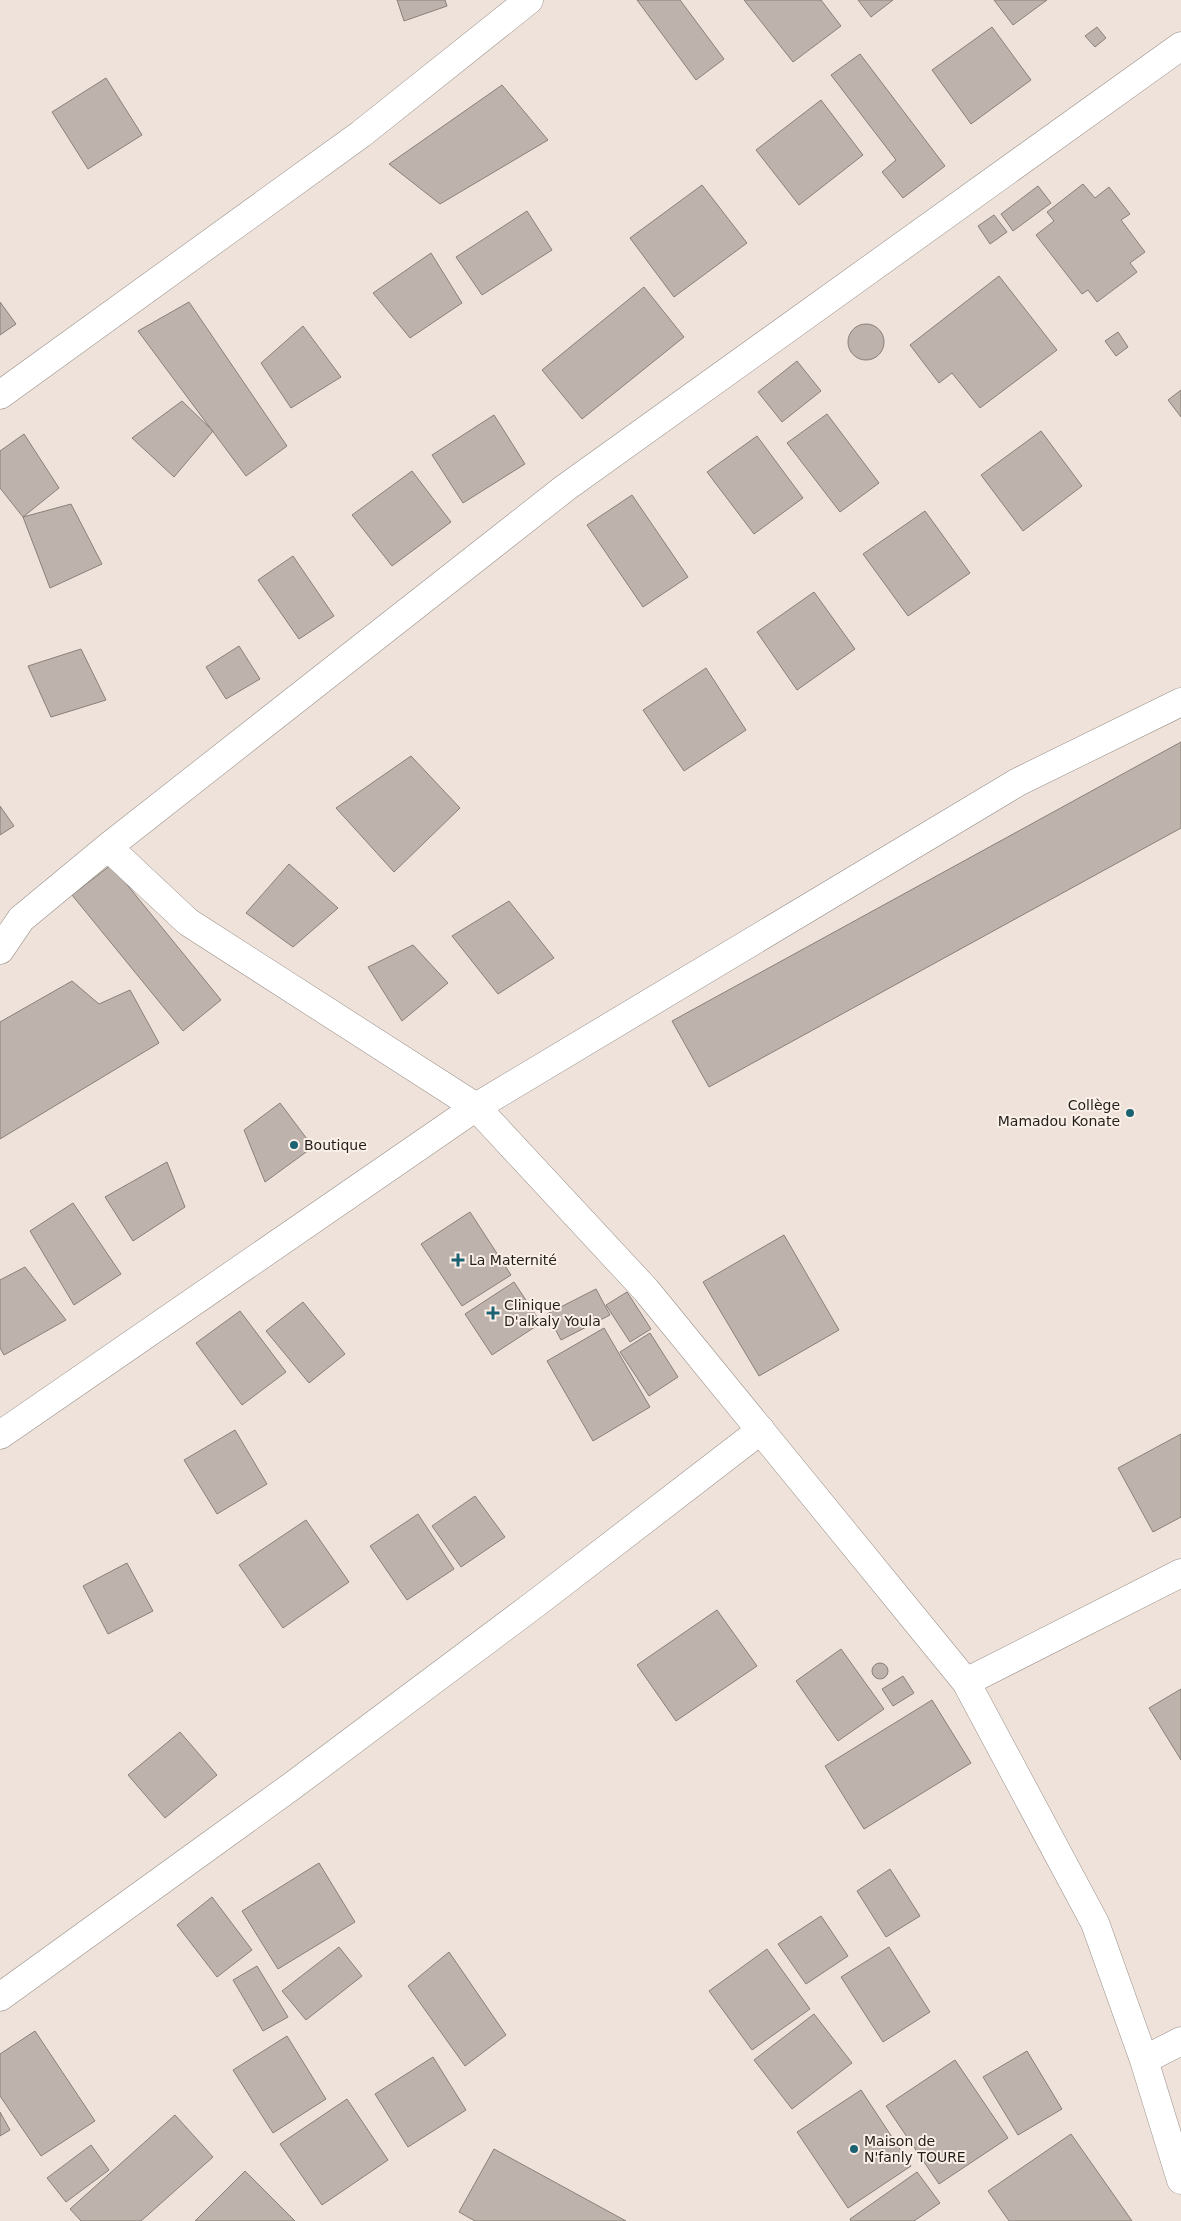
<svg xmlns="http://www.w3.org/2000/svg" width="1181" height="2221" font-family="'DejaVu Sans',sans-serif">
<rect width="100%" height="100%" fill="#eee2db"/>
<path fill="#beb3ac" stroke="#8a8079" d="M397 0H445L447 6 404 21Z
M637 0H680L724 59 696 80Z
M744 0H821L841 26 793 62Z
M858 0H893L871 17Z
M994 0H1047L1013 25Z
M992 27 1031 80 971 124 932 70Z
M1097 27 1106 38 1095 47 1085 36Z
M860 54 945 166 903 198 882 172 896 160 831 75Z
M106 78 142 135 88 169 52 112Z
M502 85 548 140 440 204 389 164Z
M821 100 863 155 799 205 756 150Z
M1083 184 1095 198 1109 187 1130 214 1121 220 1145 252 1130 263 1137 272 1097 302 1088 290 1082 294 1036 235 1054 221 1047 212Z
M702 185 747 243 674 297 630 238Z
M1038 186 1051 203 1013 231 1001 214Z
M527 211 552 250 482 295 456 257Z
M994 215 1007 232 990 244 978 226Z
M431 253 462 303 410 338 373 293Z
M999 276 1057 350 980 408 952 373 939 383 910 345Z
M644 287 684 337 582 419 542 370Z
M0 302 16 324 0 335Z
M189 302 287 446 246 476 138 331Z
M848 342a18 18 0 1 1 36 0a18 18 0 1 1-36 0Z
M303 326 341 377 291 408 261 363Z
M1118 332 1128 347 1116 356 1105 341Z
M797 361 821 391 782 422 758 392Z
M1181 390V417L1168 400Z
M182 401 213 431 174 477 132 438Z
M827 414 879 483 840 512 787 443Z
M494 415 525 464 463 503 432 455Z
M1041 431 1082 486 1023 531 981 475Z
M24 434 59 488 23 517 0 488V451Z
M757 436 803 498 754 534 707 472Z
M412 471 451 522 392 566 352 515Z
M632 495 688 577 643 607 587 525Z
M71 504 102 564 50 588 23 517Z
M925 511 970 573 908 616 863 554Z
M293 556 334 616 299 639 258 580Z
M814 592 855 649 797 690 757 632Z
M239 646 260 679 226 699 206 667Z
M81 649 106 700 51 717 28 666Z
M706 668 746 730 684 771 643 710Z
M1181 742V828L709 1087 672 1021Z
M411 756 460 808 394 872 336 808Z
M0 806 14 826 0 835Z
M289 864 338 908 293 947 246 913Z
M111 865 221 1000 183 1031 72 895Z
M509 901 554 958 498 994 452 936Z
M413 945 448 983 402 1021 368 967Z
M72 981 99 1004 130 990 159 1043 0 1139V1022Z
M280 1103 313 1147 265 1182 244 1130Z
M167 1162 185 1207 133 1241 105 1197Z
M73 1203 121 1274 74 1305 30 1231Z
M470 1212 511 1275 462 1306 421 1244Z
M784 1235 839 1330 759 1376 703 1282Z
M25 1267 66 1320 4 1355 0 1348V1280Z
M514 1282 541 1323 492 1355 465 1314Z
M596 1289 610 1315 561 1340 547 1314Z
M627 1292 651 1329 630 1342 606 1305Z
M303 1302 345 1354 309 1383 266 1331Z
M240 1311 286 1372 242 1405 196 1343Z
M604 1328 650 1407 593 1441 547 1361Z
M650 1333 678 1377 649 1396 620 1352Z
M235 1430 267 1484 217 1514 184 1460Z
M1181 1434V1517L1153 1532 1118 1468Z
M475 1496 505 1537 461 1567 432 1526Z
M418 1514 454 1569 407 1600 370 1546Z
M306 1520 349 1582 283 1628 239 1565Z
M127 1563 153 1611 108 1634 83 1586Z
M717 1610 757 1666 676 1721 637 1665Z
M841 1649 884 1709 838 1741 796 1681Z
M872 1671a8 8 0 1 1 16 0a8 8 0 1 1-16 0Z
M903 1676 914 1693 893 1706 882 1689Z
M1181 1689V1760L1149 1708Z
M932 1700 971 1763 864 1829 825 1766Z
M180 1732 217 1775 165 1818 128 1775Z
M319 1863 355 1922 278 1969 242 1911Z
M890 1869 920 1916 886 1937 857 1891Z
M212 1897 252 1950 217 1977 177 1925Z
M821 1916 848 1956 806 1984 778 1944Z
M339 1947 362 1976 306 2020 282 1991Z
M889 1947 930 2012 883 2042 841 1977Z
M767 1949 810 2009 752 2050 709 1991Z
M449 1952 506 2035 465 2066 408 1986Z
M257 1966 288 2017 263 2031 233 1980Z
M814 2014 852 2063 792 2109 754 2060Z
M35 2031 95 2121 41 2156 0 2096V2054Z
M287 2036 326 2099 273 2133 233 2070Z
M1027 2051 1062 2109 1018 2135 983 2077Z
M433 2057 466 2110 408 2147 375 2094Z
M955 2060 1008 2138 939 2184 886 2106Z
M861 2090 911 2166 848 2208 797 2132Z
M347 2099 388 2160 322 2205 280 2144Z
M0 2112 10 2130 0 2136Z
M175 2115 213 2157 141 2221H81L70 2209Z
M1071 2134 1132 2221H1009L988 2191Z
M91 2145 109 2170 66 2202 47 2178Z
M494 2149 626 2221H475L459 2212Z
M245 2171 295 2221H195Z
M917 2172 940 2203 914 2221H851L850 2219Z"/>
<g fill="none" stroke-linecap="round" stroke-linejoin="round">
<defs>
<path id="street" d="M108 847 188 922 476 1107 646 1290 966 1682 1095 1923 1144 2060 1181 2180
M0 950 21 919 108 847 565 488 1181 46
M0 1435 476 1107 1018 782 1181 702
M966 1682 1181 1573
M0 1997 292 1786 535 1604 761 1430
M1144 2060 1181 2041"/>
<path id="secondary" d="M0 395 361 134 529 0"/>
</defs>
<use href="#street" stroke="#9a9089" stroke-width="29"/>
<use href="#secondary" stroke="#9a9089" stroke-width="29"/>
<use href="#street" stroke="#fff" stroke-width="28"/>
<use href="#secondary" stroke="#fff" stroke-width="28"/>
</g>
<g fill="#1b6272" stroke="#fbf0e8" stroke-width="2">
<circle cx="1130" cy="1113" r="5"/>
<circle cx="294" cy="1145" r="5"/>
<path d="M455.5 1252.5h5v5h5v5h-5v5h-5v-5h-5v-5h5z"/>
<path d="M490.5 1305.5h5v5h5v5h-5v5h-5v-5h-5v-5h5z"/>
<circle cx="854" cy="2149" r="5"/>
</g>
<g text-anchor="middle" stroke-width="4" stroke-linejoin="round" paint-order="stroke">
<g font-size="14" fill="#221e1b" stroke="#fbf0e8" text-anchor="start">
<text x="1120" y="1110" text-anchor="end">Collège<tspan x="1120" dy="16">Mamadou Konate</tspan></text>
<text x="304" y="1150">Boutique</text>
<text x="469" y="1265">La Maternité</text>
<text x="504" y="1310">Clinique<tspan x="504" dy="16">D'alkaly Youla</tspan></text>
<text x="864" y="2146">Maison de<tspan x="864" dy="16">N'fanly TOURE</tspan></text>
</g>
</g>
</svg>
